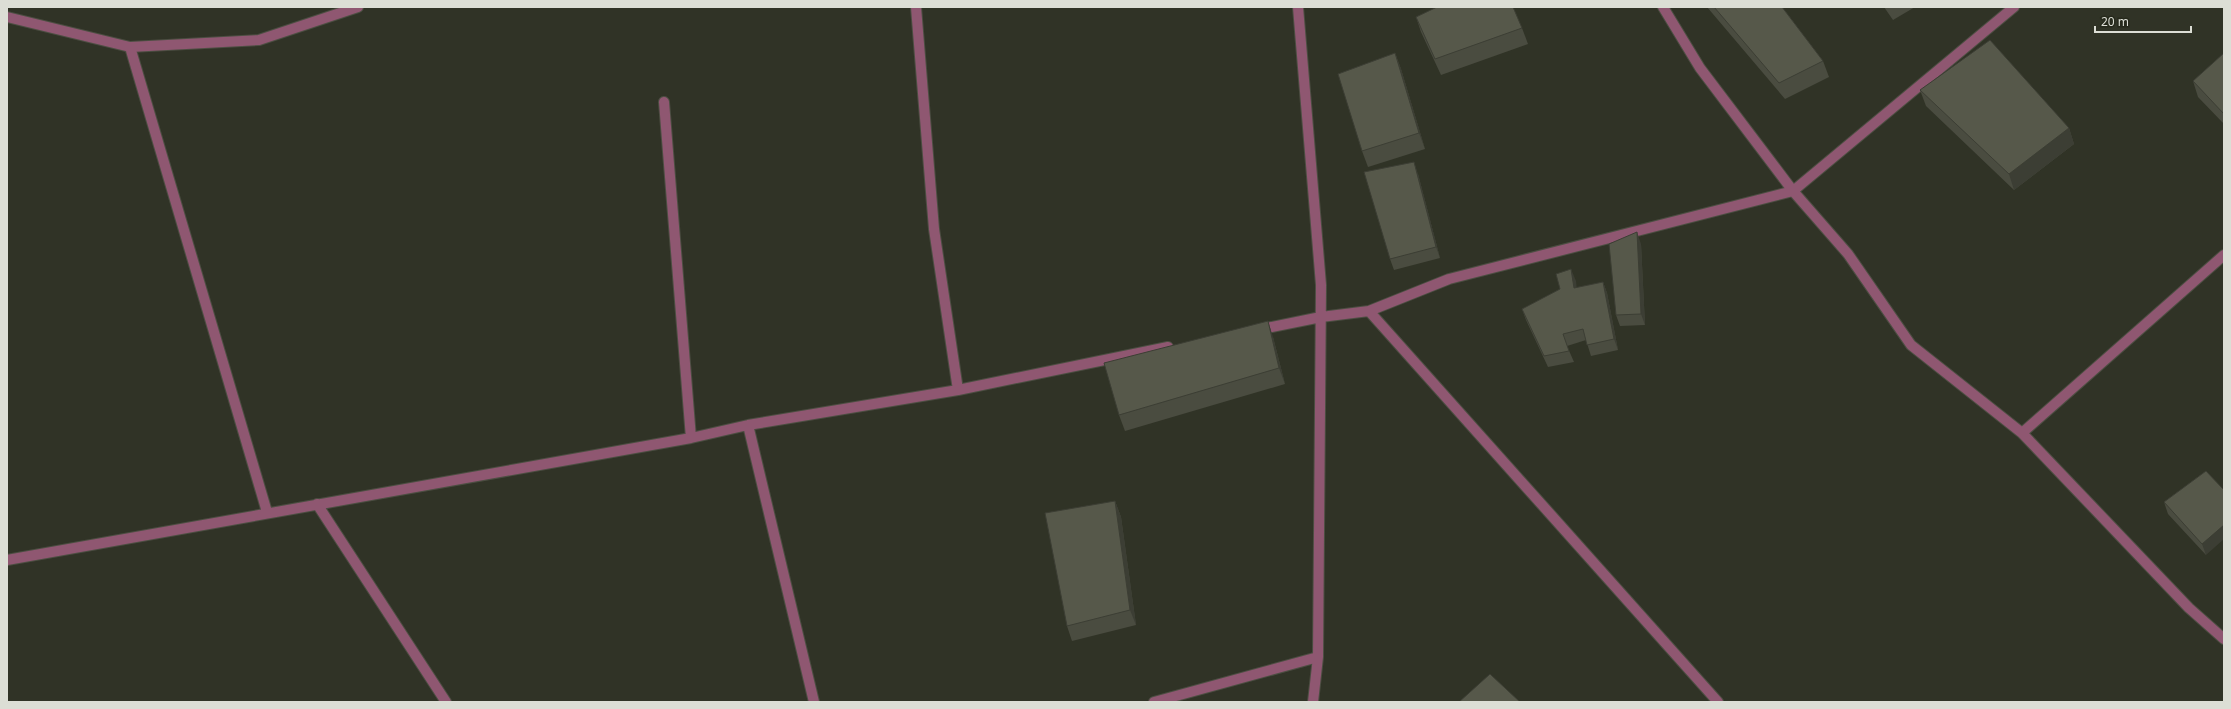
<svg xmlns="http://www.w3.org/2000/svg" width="2231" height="709" font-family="'Noto Sans',sans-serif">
<rect width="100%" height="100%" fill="#303326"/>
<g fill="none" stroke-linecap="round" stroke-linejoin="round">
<defs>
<path id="street" d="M916 7 934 229 958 390
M1298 7 1321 285 1318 657 1313 702
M1663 7 1700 68 1793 191 1848 254 1911 345 2022 433 2189 608 2224 639
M7 17 130 47 259 40 358 7
M130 47 267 512
M664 102 691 438
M1369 311 1449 279 1793 191 2014 7
M1257 330 1321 317 1369 311 1718 702
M748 425 814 702
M2022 433 2224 255
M317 504 446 702
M7 560 691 438 748 425 958 390 1168 347
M1154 702 1318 657"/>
</defs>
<use href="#street" stroke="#4c4e42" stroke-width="12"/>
<use href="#street" stroke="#8f5771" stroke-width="10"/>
</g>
<path fill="#4a4c40" d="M1707 7H1782L1823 61 1829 77 1785 99Z
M1884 7H1915L1893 20Z
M1416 17 1522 28 1528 44 1441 75 1421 32Z
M1395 53 1401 69 1425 149 1368 167 1362 151Z
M2224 53V124L2198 97 2193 81Z
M1920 90 2069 128 2074 144 2014 190 1926 106Z
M1418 174 1440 258 1394 270 1390 259Z
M1641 244 1645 325 1620 326 1616 315Z
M1576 281V288L1603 282 1607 293 1618 350 1591 356 1586 340 1567 346 1574 362 1548 367 1526 320 1522 309Z
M1273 337 1285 384 1125 431 1119 415Z
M2206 471V555L2168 514 2164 502Z
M1115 501 1121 517 1136 625 1072 641 1067 626Z"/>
<path fill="#3c3e34" d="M1395 53 1401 69 1425 149 1419 133Z
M2069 128 2074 144 2014 190 2009 174Z
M1414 162 1418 174 1440 258 1436 247Z
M1637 232 1641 244 1645 325 1641 314Z
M1571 269 1576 281 1578 300 1574 288Z
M1603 282 1607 293 1618 350 1614 339Z
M1268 321 1273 337 1285 384 1279 368Z
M1115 501 1121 517 1136 625 1130 610Z
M2224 525V539L2206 555 2202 544Z"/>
<path fill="#56584a" stroke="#3c3e34" d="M1437 7H1513L1522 28 1435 59 1416 17Z
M1714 7H1782L1823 61 1779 83Z
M1990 40 2069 128 2009 174 1920 90Z
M1395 53 1419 133 1362 151 1338 74Z
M2224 53V114L2193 81Z
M1414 162 1436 247 1390 259 1364 172Z
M1637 232 1641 314 1616 315 1609 244Z
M1571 269 1574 288 1603 282 1614 339 1587 345 1583 329 1563 334 1569 351 1544 356 1522 309 1560 289 1556 274Z
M1268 321 1279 368 1119 415 1104 363Z
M2206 471 2224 490V525L2202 544 2164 502Z
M1115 501 1130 610 1067 626 1045 513Z
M1490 674 1520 702H1459Z"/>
<rect width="2231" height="709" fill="none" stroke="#dcded5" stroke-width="16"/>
<path d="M2095 26v6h96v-6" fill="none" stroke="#dcded5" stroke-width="2"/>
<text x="2101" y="26" font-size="12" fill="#dcded5" stroke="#26291c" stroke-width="3" paint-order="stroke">20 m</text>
</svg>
